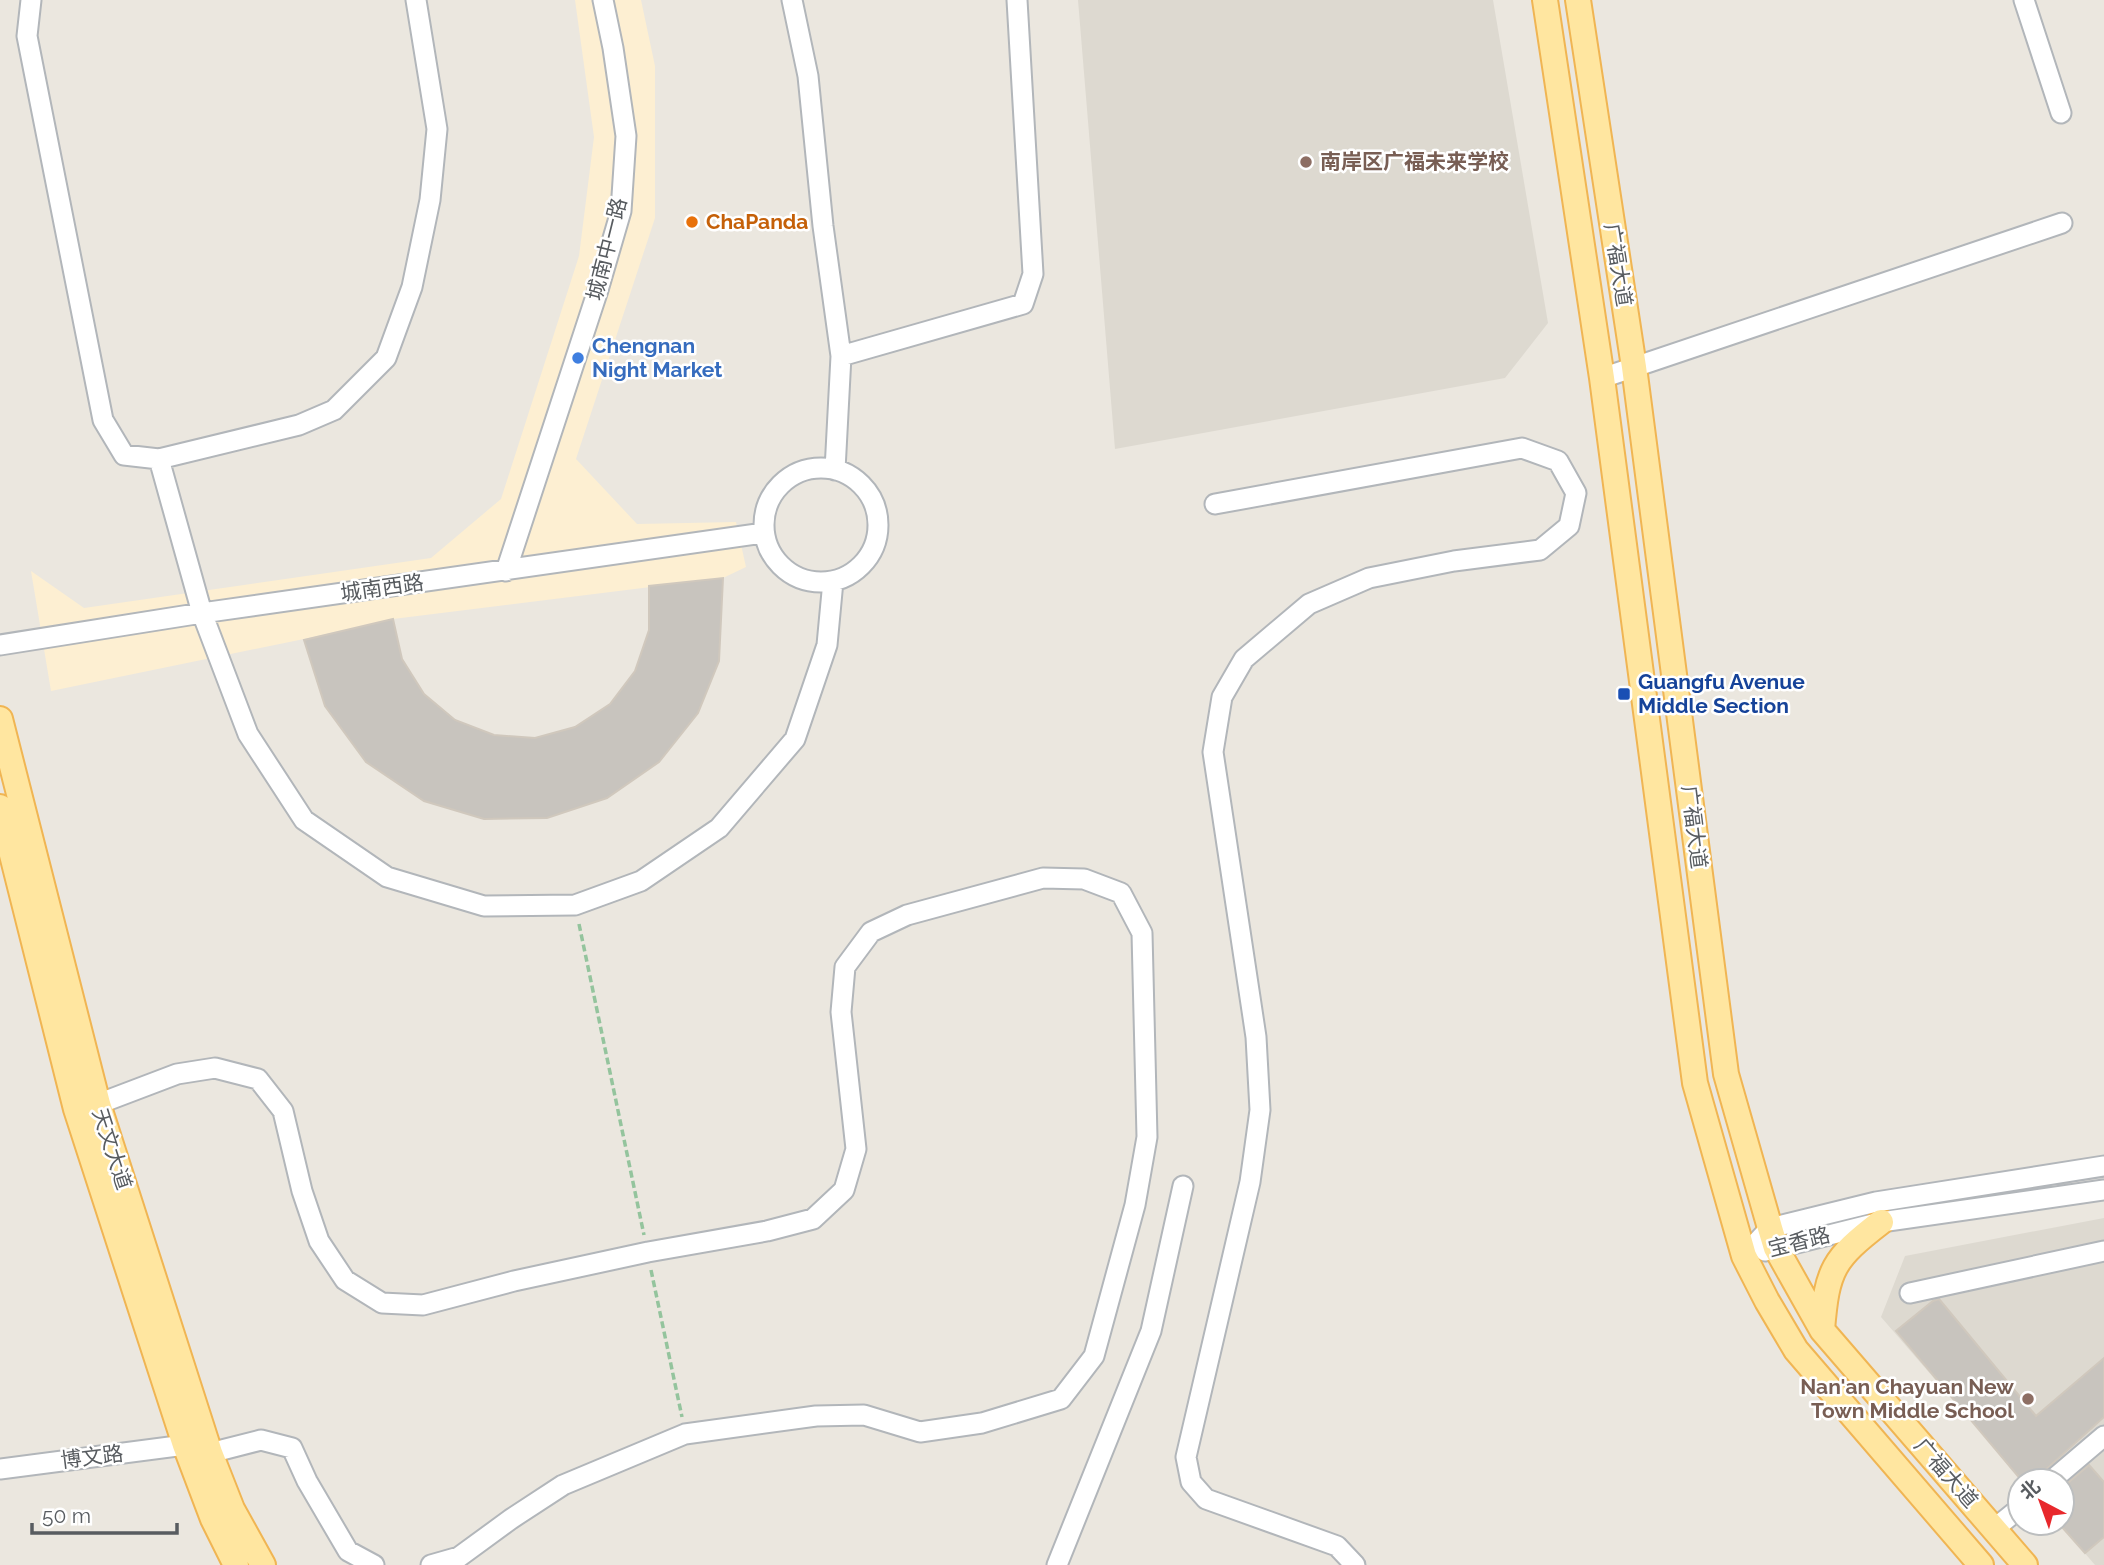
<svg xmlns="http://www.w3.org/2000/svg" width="2104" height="1565" font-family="Raleway,'Noto Sans SC',sans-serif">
<rect width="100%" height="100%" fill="#ebe7df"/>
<path fill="#fdefd2" d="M575 0H641L655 66V218L576 459 637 524 736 522 746 567 723 578 393 619 304 639 51 691 31 571 84 608 431 558 501 499 579 256 594 137Z"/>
<path fill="#ddd9d0" d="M1078 0H1493L1548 323 1505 378 1115 449Z
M2104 1218V1565H2095L2059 1523H2062V1481H2023L1881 1317 1905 1256Z"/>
<path fill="#c8c4be" stroke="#d0c8bd" stroke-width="2" d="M723 578 719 661 698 713 659 762 607 798 547 818 484 819 424 801 366 762 325 706 304 640 393 619 402 659 424 694 455 720 494 735 535 738 575 727 610 704 635 671 649 630V586Z
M1939 1299 2036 1416 2104 1358V1417L2043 1472 2039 1481H2022L1896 1331 1933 1301Z
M2089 1465 2104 1482V1537L2085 1553 2062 1527V1488Z"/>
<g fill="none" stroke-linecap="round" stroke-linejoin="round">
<defs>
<path id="minor" d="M31 0 27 36 103 420 124 455 159 459 299 425 334 410 386 358 412 287 430 200 437 129 416 0
M792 0 808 76 823 226 841 356 835 470
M2024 0 2061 113
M841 356 1023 304 1033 274 1017 0
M1602 378 2062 223
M159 459 202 613 248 734 304 820 387 877 484 906 575 905 641 881 719 828 795 739 827 645 833 581
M764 525a57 57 0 1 1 114 0a57 57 0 1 1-114 0Z
M1215 504 1522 448 1558 461 1576 493 1569 526 1540 550 1454 561 1369 578 1309 604 1244 659 1222 697 1213 752 1256 1037 1260 1110 1250 1182 1186 1457 1191 1482 1206 1499 1337 1546 1355 1565
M506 571 598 290 621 211 626 136 613 48 603 0
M0 645 202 613 764 533
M98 1104 177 1074 215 1068 258 1079 283 1111 302 1191 319 1241 345 1280 382 1303 423 1305 514 1281 648 1252 767 1231 813 1219 844 1190 856 1149 841 1012 845 967 871 932 907 915 1043 878 1084 879 1121 893 1142 933 1147 1137 1135 1205 1094 1356 1061 1399 982 1423 920 1432 864 1415 816 1416 685 1434 563 1485 511 1519 459 1557 431 1565
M1765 1251 1881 1222 2104 1190
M1744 1256 1770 1228 1876 1202 2104 1166
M1910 1293 2104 1251
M210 1453 261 1440 292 1448 307 1481 348 1551 374 1565
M0 1469 185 1445
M2051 1481 2104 1436
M1994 1529 2020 1508
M1057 1565 1151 1331 1183 1186"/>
<path id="major" d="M1545 0 1602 378 1695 1083 1744 1256 1767 1301 1796 1350 1981 1565
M1578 0 1634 367 1726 1074 1770 1228 1776 1248 1822 1330 2025 1565
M0 719 98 1104 210 1453 232 1509 263 1565
M0 807 76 1109 185 1445 213 1519 236 1565
M1822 1330C1827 1269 1833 1259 1881 1222"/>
</defs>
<use href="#minor" stroke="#b2b6ba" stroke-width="23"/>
<use href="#major" stroke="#f0b553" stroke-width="28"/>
<path stroke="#94c49d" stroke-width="3.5" stroke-dasharray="7 3.5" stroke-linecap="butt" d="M579 924 644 1235
M651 1270 682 1417"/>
<use href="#minor" stroke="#fff" stroke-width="19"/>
<use href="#major" stroke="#ffe6a0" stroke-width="24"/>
</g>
<g fill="#8d6e63" stroke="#fff" stroke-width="2.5">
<circle cx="1306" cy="162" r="7"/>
<circle cx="2028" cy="1399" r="7"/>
</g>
<circle fill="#e8710a" stroke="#fff" stroke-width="2.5" cx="692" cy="222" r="7"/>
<circle fill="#3f7fe0" stroke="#fff" stroke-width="2.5" cx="578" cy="358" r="7"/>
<rect fill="#1a4fb4" stroke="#fff" stroke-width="2.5" x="1617" y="687" width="14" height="14" rx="3.5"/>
<g text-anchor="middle" stroke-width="5" stroke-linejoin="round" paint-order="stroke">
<g font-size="21" font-weight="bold" fill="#785e54" stroke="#fff" text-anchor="start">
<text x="1320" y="169">南岸区广福未来学校</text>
<text x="2014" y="1394" text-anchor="end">Nan'an Chayuan New<tspan x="2014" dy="24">Town Middle School</tspan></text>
</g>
<g font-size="21" font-weight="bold" fill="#c56008" stroke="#fff" text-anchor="start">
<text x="706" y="229">ChaPanda</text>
</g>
<g font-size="21" fill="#585c60" stroke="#fff">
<text transform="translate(607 249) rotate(-76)" y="7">城南中一路</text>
<text transform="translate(1618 265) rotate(81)" y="7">广福大道</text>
<text transform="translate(382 588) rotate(-8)" y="7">城南西路</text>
<text transform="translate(1694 827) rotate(83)" y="7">广福大道</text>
<text transform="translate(112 1149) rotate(72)" y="7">天文大道</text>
<text transform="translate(1799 1242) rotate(-14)" y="7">宝香路</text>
<text transform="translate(92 1457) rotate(-7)" y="7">博文路</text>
<text transform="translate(1946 1473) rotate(49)" y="7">广福大道</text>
</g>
<g font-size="21" font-weight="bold" fill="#366cbe" stroke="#fff" text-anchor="start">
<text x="592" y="353">Chengnan<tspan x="592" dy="24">Night Market</tspan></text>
</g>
<g font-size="21" font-weight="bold" fill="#164399" stroke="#fff" text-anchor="start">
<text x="1638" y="689">Guangfu Avenue<tspan x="1638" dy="24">Middle Section</tspan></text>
</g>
</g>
<g transform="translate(2041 1502) rotate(319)"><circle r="33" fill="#ffffff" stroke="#bcbebf" stroke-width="2"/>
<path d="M0-5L12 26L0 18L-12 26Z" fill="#e8282c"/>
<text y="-10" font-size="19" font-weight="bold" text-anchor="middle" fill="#585c60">北</text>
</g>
<path d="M32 1523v10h145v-10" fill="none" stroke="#585c60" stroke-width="3.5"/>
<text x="42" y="1523" font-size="21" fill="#585c60" stroke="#ffffff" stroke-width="5" paint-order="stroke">50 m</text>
</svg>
